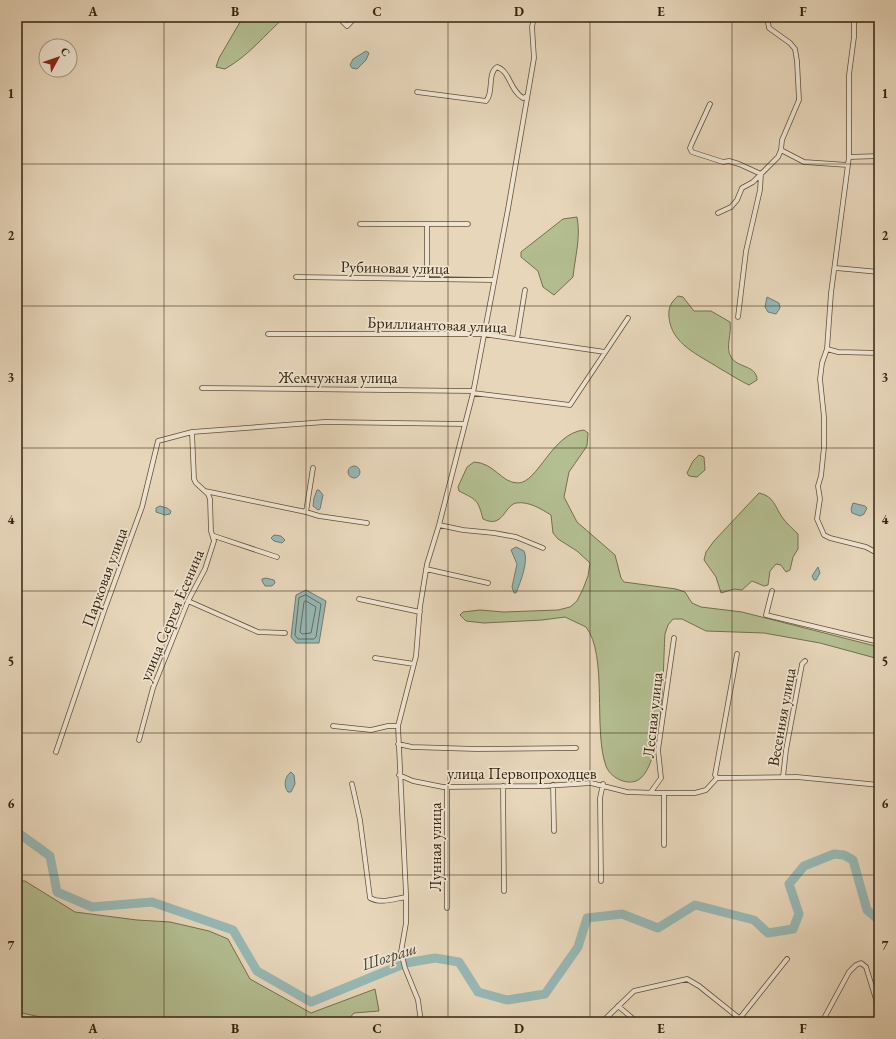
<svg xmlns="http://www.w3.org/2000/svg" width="896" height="1039" font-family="'EB Garamond',serif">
<rect width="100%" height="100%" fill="#e7d6ba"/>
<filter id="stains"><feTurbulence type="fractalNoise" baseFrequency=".005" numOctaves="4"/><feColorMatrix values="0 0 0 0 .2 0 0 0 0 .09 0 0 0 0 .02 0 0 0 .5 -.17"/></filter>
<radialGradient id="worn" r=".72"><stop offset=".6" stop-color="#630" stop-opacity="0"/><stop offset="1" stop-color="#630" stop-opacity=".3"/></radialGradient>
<path fill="#b3be91" stroke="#73704e" d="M243 17H285C264 35 251 54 225 69L216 67 219 58Z
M577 217C581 237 575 257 573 277L554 295 543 287 538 271 521 257V252L563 219Z
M678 296 683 297 694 311H711L730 322C732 333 725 348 731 357 737 368 757 365 757 380L749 385C738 380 730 374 719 368 699 355 671 344 669 317 668 308 671 302 678 296Z
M584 430 588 433 587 446 569 472 564 497 577 522 615 555 621 578 624 582 676 589 685 592 692 603 701 607 742 612 879 647V659L820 643 764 633 706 631 682 619H673L668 625 665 634C663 661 664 771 636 781 625 785 610 777 606 766 593 730 608 655 586 627L565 617 542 620 484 623 466 621 460 615 463 612 480 610 504 612 558 610 570 607 577 601 583 589 588 576 590 563 577 551 558 539 553 533 551 515C541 509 529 501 516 503 504 506 503 529 483 519 478 500 477 500 459 491L458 487 467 467 474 462C495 463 501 483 518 483 538 483 552 433 584 430Z
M699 455 704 457 705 470 697 477 689 476 687 473 693 461Z
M759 493C774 496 775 507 782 517 786 523 793 529 798 534V549L793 557 790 570 786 572 781 565 776 564 770 571 768 585 764 586 752 581 742 590 734 589 721 593 716 577 704 560 706 552 714 541Z
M17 881H25L75 912 137 920 170 922 209 931 228 939 250 979 311 1013 375 989 379 1011 354 1013 346 1022H64L17 1012Z"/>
<path fill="#97b8b5" stroke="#6f7c71" d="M366 51 369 53 366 60 357 69 352 68 350 65 353 59Z
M767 297 779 303 780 308 776 314 768 312 765 307Z
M348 472a6 6 0 1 1 12 0a6 6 0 1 1-12 0Z
M317 490H319L323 495 320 509 318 510 313 506 314 498Z
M853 503 865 506 867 508 864 514 860 516 852 513 851 509Z
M160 506 167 508 171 511 170 514 165 515 156 512V508Z
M274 535 281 536 285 540 282 543 274 541 271 538Z
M516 547 524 551C529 561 520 583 516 593H514L512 587 517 564 511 550Z
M818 567 820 573 816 580H814L812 576Z
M266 578 274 580 275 583 272 586H265L262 581V579Z
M306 590 326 601 319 643H296L291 637 296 595Z
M291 772 294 775 295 784 291 792H288C283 786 285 776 291 772Z"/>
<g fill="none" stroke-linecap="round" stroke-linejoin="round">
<path stroke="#656e60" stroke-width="1" d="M306 595 321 604 316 637 314 639H298L295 635 299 598Z
M306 601 316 607 311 633 302 634 300 632 304 602Z"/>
<path stroke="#97b8b5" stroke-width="9" d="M17 832 50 856 57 892 92 907 152 902 233 930 257 971 311 1002 406 963 435 958 459 962 478 992 507 1000 545 994 578 947 587 918 622 914 658 928 695 905 754 920 768 933 793 929 799 914 789 884 804 866 834 854 844 855 853 860 867 910 879 920"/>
<defs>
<path id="minor" d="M767 17 769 28 790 43 795 49 797 61 799 100 782 140 781 150 804 162 848 165
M854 17V37L849 75V157L831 293 827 349 822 363 820 379 824 417V447L821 476 818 486 820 499 817 519 824 535 830 538 866 547 879 554
M339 18 347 26 356 17
M417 92 486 101C494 93 487 73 497 67 510 71 510 91 523 98L527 96
M710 104 692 143 690 148 692 152 723 162 729 161 739 164 761 174 760 190 746 251 738 317
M849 157 879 156
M718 213 731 207 737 200 742 188 753 182 778 157 781 150
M360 224H468
M836 268 879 272
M296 277 494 280
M427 279V225
M268 334H483L605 352
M517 339 525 290
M827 349 838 352 879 353
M202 388 473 391
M473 393 570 405 628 318
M205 491 306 512 319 516 367 523
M306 512 313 468
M439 525 463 530 494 533 516 537 543 548
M214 536 277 557
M426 569 488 583
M772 591 766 615 879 642
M359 599 420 612
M188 601 258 632 285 633
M375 658 414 664
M333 726 371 730 388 726H398
M139 740 153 688 188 601 205 569 214 541 211 531 210 499 208 494 196 483 194 479 192 432
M398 744 412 747 476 749 576 748
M56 752 104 611 142 507 158 441 192 432 325 422 465 424
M399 775 413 781 443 787 544 786 591 783 627 792 658 793H695L706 790 717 778 797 777 879 785
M783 777 786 750 802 664 805 661
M717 778 715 775 737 654
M352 784 360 820 370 898C381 904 393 899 406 897
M553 785 554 831
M503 786 504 891
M447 787V908
M651 792 661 778 658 750 674 638
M664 845V793
M601 881 600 798 603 784
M618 1006 637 1022
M740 1018 787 959
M421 1022 418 1000 405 968 401 952 406 923V894L398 726 416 656 420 607 427 564 439 525 473 393 508 209 534 58 532 27 534 17
M602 1022 634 991 687 979 699 986 744 1022
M822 1022 849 972 856 965 861 963 866 967 879 1009"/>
</defs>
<use href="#minor" stroke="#605038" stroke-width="5.5"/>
<use href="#minor" stroke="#efe4d2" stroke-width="4"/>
</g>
<path fill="none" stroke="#33230c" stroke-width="1" stroke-opacity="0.55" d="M164 17V1022M306 17V1022M448 17V1022M590 17V1022M732 17V1022M17 164H879M17 306H879M17 448H879M17 591H879M17 733H879M17 875H879"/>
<g text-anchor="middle" stroke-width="3.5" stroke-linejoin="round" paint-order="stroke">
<g font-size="16" fill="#33230c" stroke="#efe4d2">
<text transform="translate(395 267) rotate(1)" y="6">Рубиновая улица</text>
<text transform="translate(437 324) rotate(2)" y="6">Бриллиантовая улица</text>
<text x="338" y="383">Жемчужная улица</text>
<text transform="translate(104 577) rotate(-70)" y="6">Парковая улица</text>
<text transform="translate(171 615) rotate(-67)" y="6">улица Сергея Есенина</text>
<text transform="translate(652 715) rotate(-84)" y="6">Лесная улица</text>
<text transform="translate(781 717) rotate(-80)" y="6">Весенняя улица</text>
<text x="522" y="779">улица Первопроходцев</text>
<text transform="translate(435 847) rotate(-90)" y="6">Лунная улица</text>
</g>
<g font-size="17" font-style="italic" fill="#4c4836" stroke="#efe4d2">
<text transform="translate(389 956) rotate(-18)" y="6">Шограш</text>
</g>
</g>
<rect width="896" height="1039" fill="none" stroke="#e7d6ba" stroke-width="44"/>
<g transform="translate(58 58) rotate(50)"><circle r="19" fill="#efe4d2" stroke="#a49783"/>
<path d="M0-3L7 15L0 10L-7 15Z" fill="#8f2418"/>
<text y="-6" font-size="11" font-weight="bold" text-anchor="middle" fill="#33230c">С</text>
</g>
<rect x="22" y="22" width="852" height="995" fill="none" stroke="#33230c" stroke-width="1.5"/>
<g font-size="13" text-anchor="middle" font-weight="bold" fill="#33230c">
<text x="93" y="16">A</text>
<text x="235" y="16">B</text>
<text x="377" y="16">C</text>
<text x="519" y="16">D</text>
<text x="661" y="16">E</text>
<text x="803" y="16">F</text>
<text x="11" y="98">1</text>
<text x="885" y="98">1</text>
<text x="11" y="240">2</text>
<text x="885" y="240">2</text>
<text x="11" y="382">3</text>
<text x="885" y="382">3</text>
<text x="11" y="524">4</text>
<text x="885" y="524">4</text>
<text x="11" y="666">5</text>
<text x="885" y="666">5</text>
<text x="11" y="808">6</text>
<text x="885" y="808">6</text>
<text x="11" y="950">7</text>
<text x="885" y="950">7</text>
<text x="93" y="1033">A</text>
<text x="235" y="1033">B</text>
<text x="377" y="1033">C</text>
<text x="519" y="1033">D</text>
<text x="661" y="1033">E</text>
<text x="803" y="1033">F</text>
</g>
<rect width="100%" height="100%" filter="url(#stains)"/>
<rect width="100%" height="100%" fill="url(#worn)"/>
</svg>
